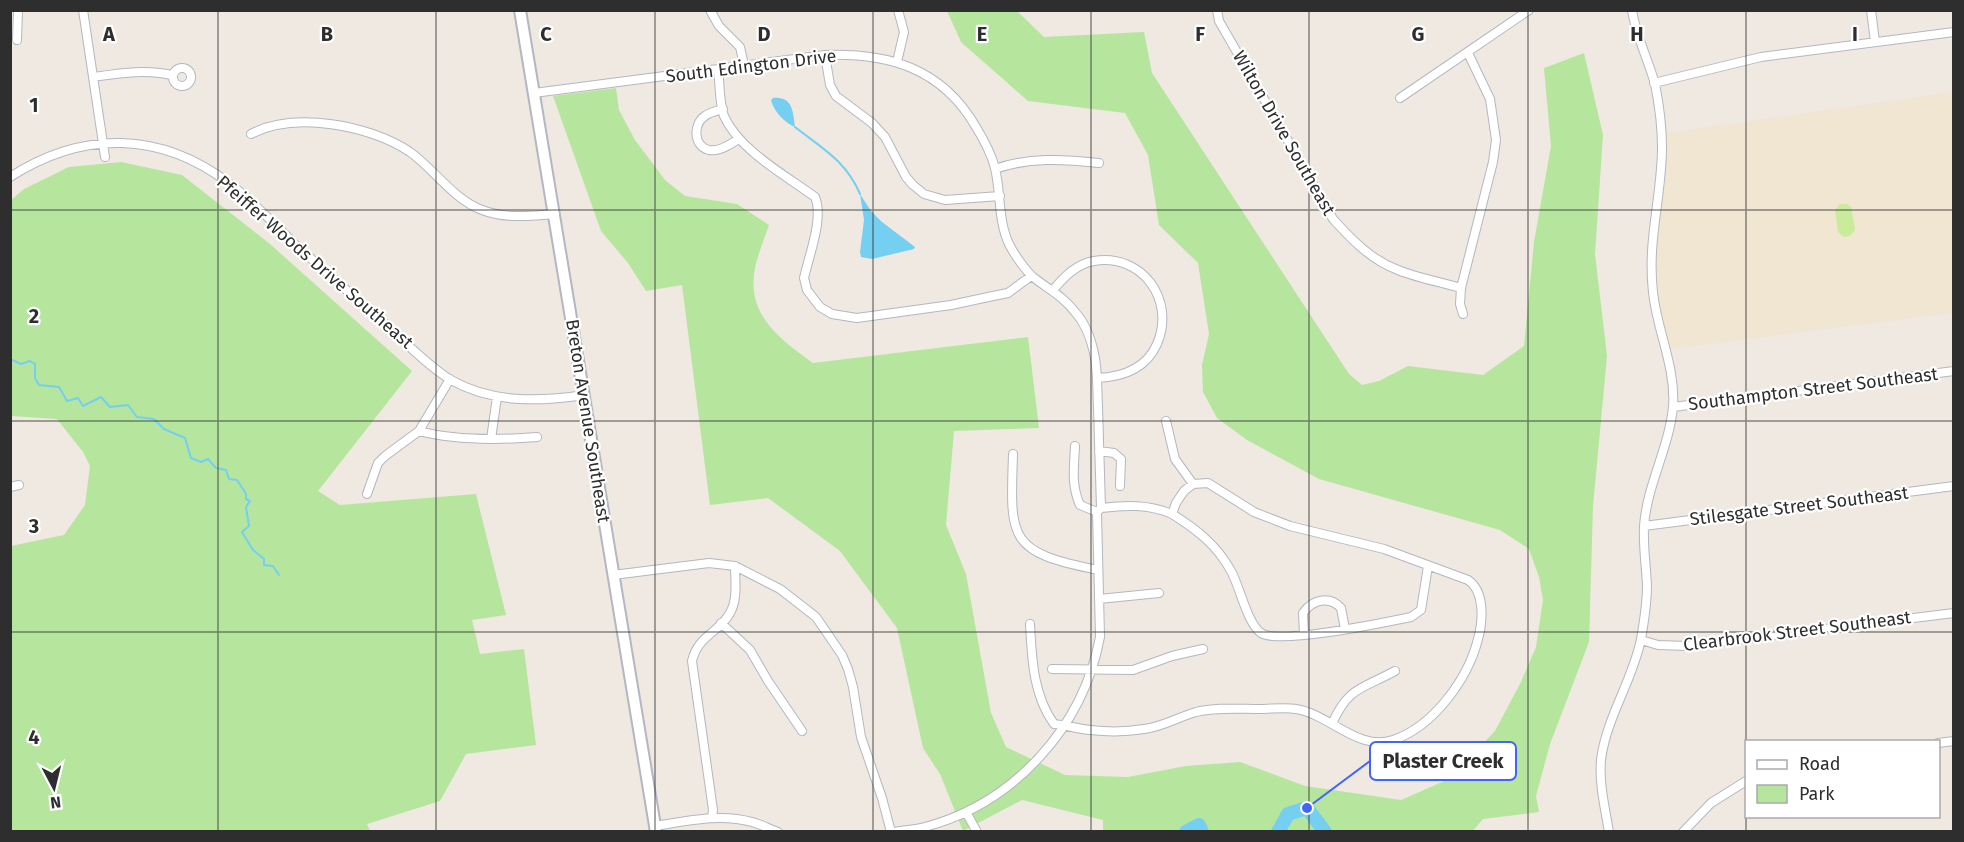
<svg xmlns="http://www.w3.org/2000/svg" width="1964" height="842" font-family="'Fira Sans',sans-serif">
<rect width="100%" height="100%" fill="#efe9e1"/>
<path fill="#f0e6d1" d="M1953 92V313L1670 349 1659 304 1655 246 1667 133Z"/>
<path fill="#b6e59e" d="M947 11H1017L1044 37 1144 32 1152 73 1349 374 1362 385 1379 381 1408 366 1483 375 1524 346 1534 242 1551 146 1544 68 1584 53 1603 135 1595 254 1607 356 1593 506 1589 642 1550 744 1536 796 1539 812 1483 819 1472 832H1103V820L1022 800 963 831 940 774 923 748 897 628 840 551 768 498 710 505 682 285 646 291 628 263 601 231 553 96 616 88 619 110 635 140 665 180 685 196 737 204 769 225C764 240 756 258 754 274 749 318 782 340 813 363L1028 337 1039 428 954 431 946 525 966 574 991 713 1006 747 1065 775 1128 777 1186 766 1240 762 1305 786 1401 800 1449 779 1495 731 1521 682 1536 647 1543 600 1539 577 1529 549 1500 530 1319 479 1247 440 1217 418 1203 392 1202 365 1209 334 1198 263 1159 225 1148 155 1125 113 1028 101 961 42Z
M121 162 182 175 270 244 412 371 318 491 340 505 476 494 506 615 472 620 480 654 524 649 536 745 466 754 440 801 367 824 370 831H11V546L64 535 85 505 90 466 83 452 57 419 11 416 10 201 24 189 69 167Z"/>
<path fill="#c9ec9a" d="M1840 204H1847L1851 207 1855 230 1850 236 1844 237 1838 232 1835 210Z"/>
<path fill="#75cff0" d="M773 98C793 96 793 112 795 127 785 123 774 112 771 100Z
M860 194 871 211 882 222 915 247 914 249 872 259 861 257 860 252 864 220Z"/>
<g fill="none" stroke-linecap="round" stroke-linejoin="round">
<path stroke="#75cff0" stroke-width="2" d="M795 127C823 149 846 161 860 194
M10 359 21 364 30 361 35 364V378L39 385 59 387 67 401 78 398 83 406 101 397 110 407 128 405 137 417 154 419 164 429 185 438 191 458 201 462 208 459 216 468 226 470 229 479 237 480 246 494V499L250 501 246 507 249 526 242 532 253 550 264 559V565L273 566 279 575"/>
<path stroke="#75cff0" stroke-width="14" d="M1186 832 1199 825 1202 832
M1278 832 1288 814 1307 808 1325 832"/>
<defs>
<path id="street" d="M83 10 105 157
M710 10 719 26 740 47 744 65
M1217 10 1219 21 1333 219C1351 239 1371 260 1398 270 1418 278 1440 282 1461 288
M1871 10 1875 42
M17 40 18 10
M825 55 830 85 836 96 872 123 885 137 906 177 913 185 924 194 945 200 1000 196
M897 62 904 32 898 10
M173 77a9 9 0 1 1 18 0a9 9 0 1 1-18 0Z
M718 69C720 83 719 103 724 116 739 150 785 175 815 197 824 218 809 255 804 278L807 290 820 307 832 314 857 318 951 305 993 296 1008 293 1031 276
M93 77C121 73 145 69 172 75
M1654 83 1761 57 1954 32
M534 93 825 55C889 53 942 68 976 127 984 140 991 153 995 168 1001 193 998 221 1009 244 1014 254 1025 270 1033 277 1048 289 1063 296 1075 312 1085 323 1091 339 1094 353 1098 370 1097 390 1098 407 1099 441 1100 474 1101 508L1097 512 1100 637C1083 728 1014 803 925 827 915 830 903 830 893 832
M1400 98 1529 10
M723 109C717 111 710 112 705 116 693 124 693 146 709 150 720 152 730 144 739 139
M251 134C294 111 370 125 410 152 434 169 453 199 482 210 505 219 530 216 555 214
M995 169C1029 157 1063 159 1099 163
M10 177C83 130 161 131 230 184 254 202 275 225 297 246 328 274 360 302 392 330 410 347 430 367 451 380 492 403 538 402 584 395
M1053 290C1064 277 1076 264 1094 261 1142 253 1176 300 1157 344 1146 369 1123 377 1097 378
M1463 314 1460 304 1461 288 1493 162 1496 140 1490 99 1468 53
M1673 407 1954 371
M1166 421 1175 459 1193 484
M419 431C457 441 499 440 537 437
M491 439 497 397
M1075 446C1074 468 1071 485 1080 505L1097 512
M1099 451 1114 453 1121 459 1120 486
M1013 454C1010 540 1008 552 1098 570
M10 487 19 485
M367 494 378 463 385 456 419 431 450 379
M1172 514C1196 529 1217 545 1231 571 1240 587 1247 623 1261 633 1279 645 1386 622 1411 617L1421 610 1428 566
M1644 526 1954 486
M613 575 709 563 735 566 780 589 816 617 842 655 848 669 853 687 861 737 882 798 891 832
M1099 599 1159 593
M721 623 750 650 768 681 802 731
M1030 624C1032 659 1033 695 1054 724 1066 725 1078 729 1090 730 1108 732 1126 732 1144 729 1163 727 1178 717 1196 712 1216 707 1239 709 1260 709 1271 709 1285 707 1296 709 1329 714 1359 752 1393 740 1433 727 1468 679 1478 639 1483 621 1485 591 1468 580L1384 549 1290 526 1254 512 1208 483 1193 484 1184 491 1176 503 1172 514C1148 504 1126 505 1101 508
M1304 635 1303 613C1312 600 1329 595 1341 608L1345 629
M1641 640 1658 645 1688 646 1954 613
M1052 669 1133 670 1172 656 1203 649
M1332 724C1348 687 1362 689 1395 671
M1938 743 1954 741
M966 812 977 832
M712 817 713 810 692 661C698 635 719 633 730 613 738 599 735 581 735 566
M655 826C687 821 720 813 752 822 761 824 769 829 778 832
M1609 832C1605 808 1599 784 1601 760 1606 718 1633 680 1641 639 1644 622 1647 603 1647 585 1646 565 1643 546 1644 526 1647 485 1669 448 1673 407 1676 367 1657 331 1653 292 1647 240 1662 196 1662 147 1662 126 1659 104 1655 84 1648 59 1636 36 1632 10
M1683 832 1711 803 1746 781"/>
<path id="secondary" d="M520 10 656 832"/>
</defs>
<use href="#street" stroke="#b4b7c1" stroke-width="10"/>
<use href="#secondary" stroke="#b4b7c1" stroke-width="14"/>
<use href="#street" stroke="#fff" stroke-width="8"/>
<use href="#secondary" stroke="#fff" stroke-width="10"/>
</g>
<path fill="none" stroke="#2e2e2e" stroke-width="1.5" stroke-opacity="0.55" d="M218 10V832M436 10V832M655 10V832M873 10V832M1091 10V832M1309 10V832M1528 10V832M1746 10V832M10 210H1954M10 421H1954M10 632H1954"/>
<g text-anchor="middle" stroke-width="4.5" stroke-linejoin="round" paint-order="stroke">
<g font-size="18" fill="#2e2e2e" stroke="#fff">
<text transform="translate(751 66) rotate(-7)" y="6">South Edington Drive</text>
<text transform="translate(1284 133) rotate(60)" y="6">Wilton Drive Southeast</text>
<text transform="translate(315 262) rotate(41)" y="6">Pfeiffer Woods Drive Southeast</text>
<text transform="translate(1813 389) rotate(-7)" y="6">Southampton Street Southeast</text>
<text transform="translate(588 421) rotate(81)" y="6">Breton Avenue Southeast</text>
<text transform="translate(1799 506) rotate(-7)" y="6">Stilesgate Street Southeast</text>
<text transform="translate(1797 631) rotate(-7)" y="6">Clearbrook Street Southeast</text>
</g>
</g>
<g font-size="20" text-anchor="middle" font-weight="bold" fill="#2e2e2e" stroke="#fff" stroke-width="4.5" stroke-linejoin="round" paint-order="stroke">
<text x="109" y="41">A</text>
<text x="327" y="41">B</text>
<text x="546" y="41">C</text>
<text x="764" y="41">D</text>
<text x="982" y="41">E</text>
<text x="1200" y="41">F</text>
<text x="1418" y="41">G</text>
<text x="1637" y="41">H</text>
<text x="1855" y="41">I</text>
<text x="34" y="112">1</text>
<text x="34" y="323">2</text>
<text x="34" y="533">3</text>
<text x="34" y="744">4</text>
</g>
<path fill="none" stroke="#4264fb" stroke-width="2" d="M1307 808L1370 761"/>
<circle fill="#4264fb" stroke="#fff" stroke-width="2" cx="1307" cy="808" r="6"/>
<rect fill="#fff" stroke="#4264fb" stroke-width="2" x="1370" y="742" width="146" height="38" rx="6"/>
<g font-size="20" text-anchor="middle" font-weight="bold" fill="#2e2e2e">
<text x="1443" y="768">Plaster Creek</text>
</g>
<rect width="1964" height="842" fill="none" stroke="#2e2e2e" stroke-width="24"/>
<rect x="1745" y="740" width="195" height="78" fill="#ffffff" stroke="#ababab" stroke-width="1.5"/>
<rect x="1757" y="760" width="30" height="9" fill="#ffffff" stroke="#ababab" stroke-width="1.5"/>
<text x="1799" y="770" font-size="18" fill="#2e2e2e">Road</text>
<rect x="1757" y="785" width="30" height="18" fill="#b6e59e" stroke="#ababab" stroke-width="1.5"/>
<text x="1799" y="800" font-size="18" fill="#2e2e2e">Park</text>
<g transform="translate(54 788) rotate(173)" stroke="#ffffff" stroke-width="4.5" paint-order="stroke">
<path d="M0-4.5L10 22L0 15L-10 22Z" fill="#2e2e2e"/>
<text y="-9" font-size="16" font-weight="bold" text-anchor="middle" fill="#2e2e2e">N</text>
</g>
</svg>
